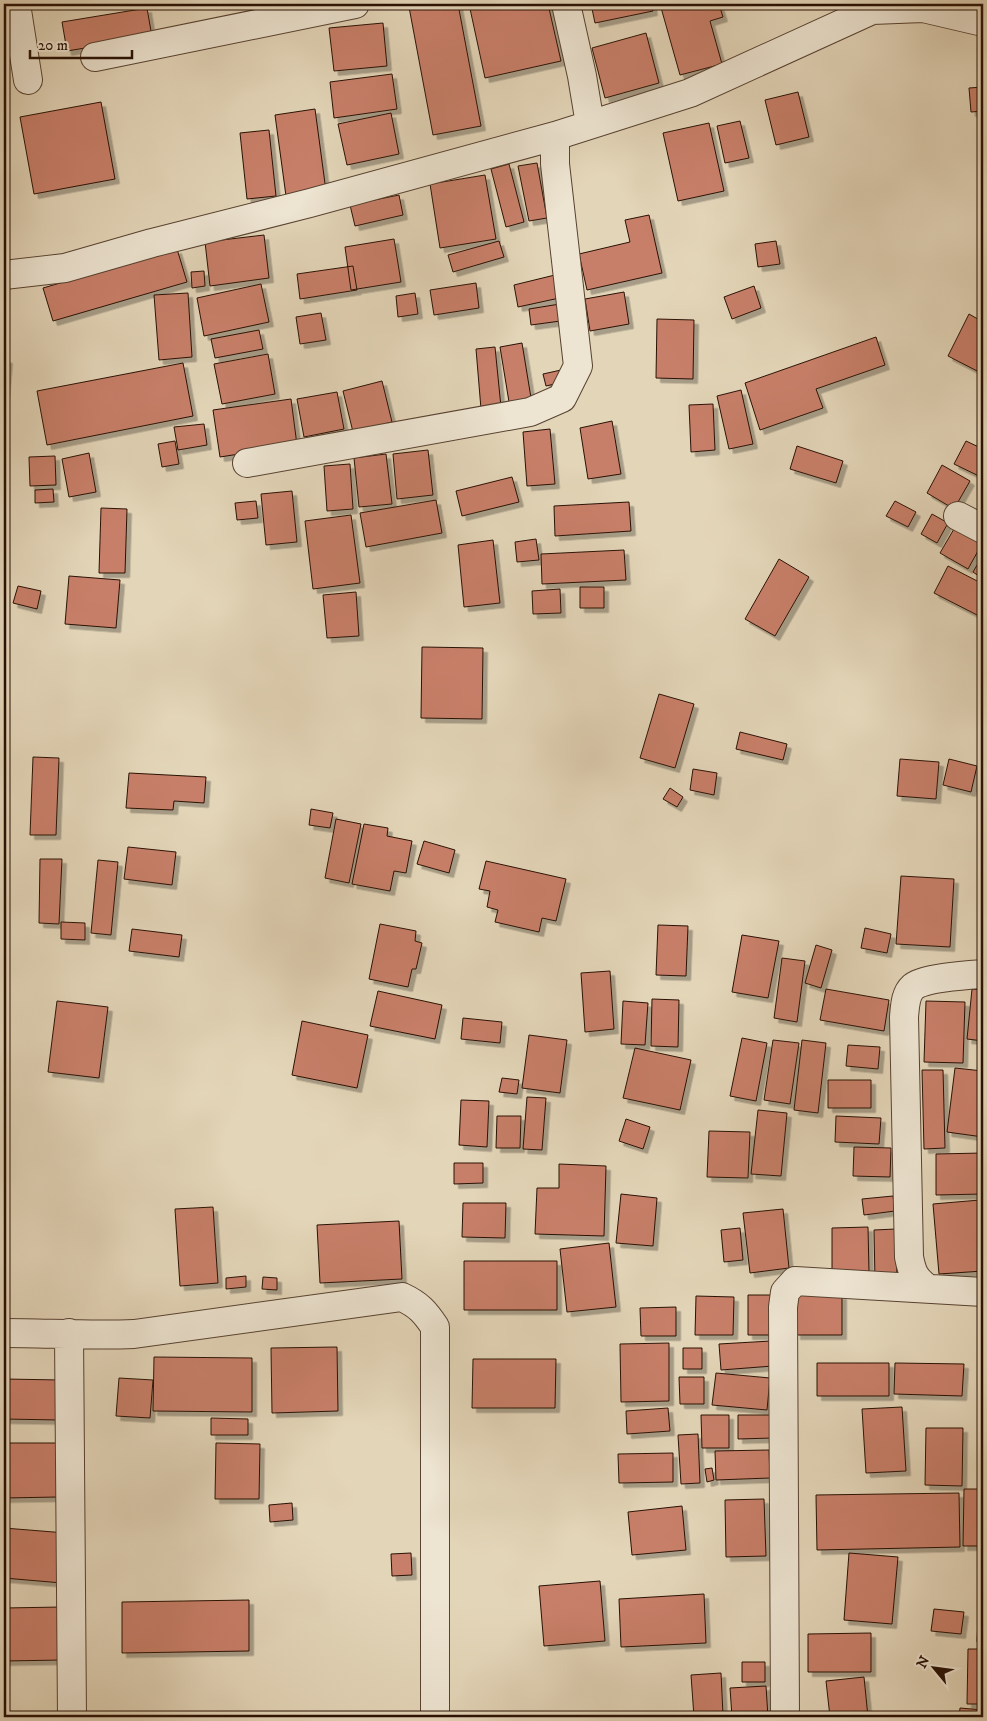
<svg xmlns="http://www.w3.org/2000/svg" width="987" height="1721" font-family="'IM FELL DW Pica',serif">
<defs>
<filter id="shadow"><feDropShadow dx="4.5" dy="4.5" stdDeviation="0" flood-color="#0004"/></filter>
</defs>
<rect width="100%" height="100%" fill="#e3d5b8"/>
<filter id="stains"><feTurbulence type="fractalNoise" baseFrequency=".004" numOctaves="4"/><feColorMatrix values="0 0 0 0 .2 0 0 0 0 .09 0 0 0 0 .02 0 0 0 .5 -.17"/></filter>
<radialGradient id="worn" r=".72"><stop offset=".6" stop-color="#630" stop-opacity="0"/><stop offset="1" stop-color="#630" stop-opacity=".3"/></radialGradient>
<path fill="#c87f69" stroke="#291104" filter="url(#shadow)" d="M426 4H458L481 126 433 135 409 7Z
M469 4H548L561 61 485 78Z
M591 4H652L653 11 595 23Z
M660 4H719L723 17 710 21 722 64 680 75Z
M147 8 152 37 67 51 62 22Z
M383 23 387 66 334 71 329 28Z
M646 33 659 83 605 98 592 48Z
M392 74 397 109 334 118 330 82Z
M983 87V111L971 112 969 88Z
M798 92 809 137 776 145 765 100Z
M101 102 115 179 34 194 20 117Z
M315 109 326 191 286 196 275 115Z
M391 113 399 154 347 165 338 124Z
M740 121 749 158 725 163 717 126Z
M709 123 724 191 678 201 663 133Z
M269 130 276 196 247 199 240 133Z
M537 163 547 218 529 221 518 166Z
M509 164 524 222 506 227 491 169Z
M485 175 496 239 440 248 430 184Z
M399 195 403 215 355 226 350 205Z
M649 215 662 273 587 290 579 254 630 242 625 220Z
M264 235 269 278 210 286 205 242Z
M394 239 401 282 351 290 345 247Z
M499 241 504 257 453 272 448 255Z
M776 241 780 264 758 267 755 244Z
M177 249 187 282 53 321 43 288Z
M353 266 357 290 300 299 297 274Z
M204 271 205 286 192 288 191 272Z
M559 274 564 297 518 307 514 285Z
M476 283 479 308 434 315 430 290Z
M261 284 269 322 204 336 197 298Z
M754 286 761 308 732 319 724 297Z
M624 292 629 324 590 331 585 299Z
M188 293 192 357 159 360 154 295Z
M415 293 418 314 398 317 396 296Z
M566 303 568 320 531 325 529 309Z
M321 313 326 340 300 344 296 317Z
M969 314 983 322V374L948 356Z
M657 319 694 320 693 379 656 378Z
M259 330 263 349 215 358 211 339Z
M876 337 885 365 816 389 823 408 760 430 745 383Z
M522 343 532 404 510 408 500 347Z
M495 347 501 407 481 409 476 349Z
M268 354 275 394 222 404 214 364Z
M4 358 8 359 5 392H4Z
M183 363 193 416 47 445 37 391Z
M561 370 563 382 546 386 543 374Z
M382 381 392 422 353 432 343 391Z
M741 390 753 444 729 449 717 396Z
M337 392 344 429 304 437 297 399Z
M291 399 297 445 220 457 213 410Z
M713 404 715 450 691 452 689 405Z
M612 421 621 474 588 479 580 428Z
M204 424 207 445 178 450 174 427Z
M550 429 555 484 527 486 523 432Z
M175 441 179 464 162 467 158 444Z
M966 441 983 449V472L981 477 954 464Z
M797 446 843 461 836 483 790 469Z
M428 450 433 495 397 499 393 454Z
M89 453 96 492 69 497 62 459Z
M386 454 392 504 359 507 354 458Z
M55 456 56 485 30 486 29 457Z
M350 464 353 509 327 511 324 466Z
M942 465 970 481 954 509 927 493Z
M512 477 519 502 462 516 456 491Z
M53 489 54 502 35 503V490Z
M292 491 297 542 266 545 261 494Z
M436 500 442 533 366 547 360 513Z
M256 501 258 518 237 520 235 503Z
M895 501 916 512 908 527 886 516Z
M629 502 631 531 555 536 554 506Z
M101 508 127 509 125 573H99Z
M932 514 948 523 937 543 921 534Z
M351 515 360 583 313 589 305 521Z
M958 522 983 542 968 569 940 553Z
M536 539 539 560 517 562 515 542Z
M493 540 500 603 464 607 458 545Z
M624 550 626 580 542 584 541 554Z
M983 555V579L973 572Z
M779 559 809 577 775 636 745 619Z
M948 566 983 584V618L934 593Z
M69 576 120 580 116 628 65 624Z
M18 586 41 591 37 609 13 603Z
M580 587H604V608H580Z
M560 589 561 613 533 614 532 591Z
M356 592 359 636 327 638 323 595Z
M422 647 483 648 482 719 421 718Z
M659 694 694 704 675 768 640 758Z
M740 732 787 744 783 760 736 749Z
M33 757 59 758 56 835H30Z
M900 759 939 762 936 799 897 796Z
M949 759 977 766 971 792 943 785Z
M693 769 717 773 714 795 690 790Z
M129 773 206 777 204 803 174 801 173 810 126 808Z
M670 788 683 797 677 807 663 799Z
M311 809 333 813 330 828 309 825Z
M336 819 361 824 349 883 325 878Z
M364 824 388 828 387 836 412 841 406 873 394 871 390 891 352 884Z
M424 841 455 850 449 873 417 864Z
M128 847 176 852 172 885 124 879Z
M40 859H62L59 924 39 923Z
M98 860 118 862 111 935 91 933Z
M486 861 566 879 556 921 542 918 539 932 495 922 498 910 487 907 490 891 479 889Z
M901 876 954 879 950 947 896 944Z
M61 922 85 923V940L61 939Z
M380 924 416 931 415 941 422 943 416 969H412L408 987 369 979Z
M658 925 688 926 686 976 656 975Z
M865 928 891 934 887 953 861 948Z
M132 929 182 935 179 957 129 951Z
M742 935 779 941 768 998 732 992Z
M816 945 832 950 821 988 805 983Z
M782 958 805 961 797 1022 774 1018Z
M610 971 614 1029 585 1032 581 973Z
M826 989 889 1000 884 1031 820 1020Z
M972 989 983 990V1041L967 1039Z
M378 991 442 1005 435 1039 370 1026Z
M652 999 679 1000 678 1047 651 1046Z
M57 1001 108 1007 99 1078 48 1072Z
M623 1001 648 1003 645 1045 621 1044Z
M926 1001 965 1002 963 1063 924 1062Z
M463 1018 502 1022 500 1043 461 1039Z
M302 1021 368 1035 357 1088 292 1075Z
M529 1035 567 1040 560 1093 522 1088Z
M742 1038 767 1043 756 1101 730 1096Z
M773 1040 799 1043 790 1104 764 1100Z
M802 1040 826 1043 818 1113 794 1110Z
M848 1045 880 1047 878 1069 846 1066Z
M635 1048 691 1060 680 1110 623 1098Z
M955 1068 983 1071V1137L947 1132Z
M922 1070H943L945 1148 924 1149Z
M502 1078 519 1080 517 1094 499 1092Z
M828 1080H871V1108H828Z
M527 1097 546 1098 542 1150 523 1149Z
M461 1100 489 1101 487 1147 459 1145Z
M758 1110 787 1113 781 1176 751 1174Z
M497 1116H521L520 1148H496Z
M836 1116 881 1118 879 1144 835 1142Z
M626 1119 650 1127 643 1149 619 1141Z
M709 1131 750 1132 748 1178 707 1177Z
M854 1147 891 1148 890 1177 853 1176Z
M983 1153V1194L936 1195V1154Z
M454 1163H483V1183L454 1184Z
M559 1164 606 1166 604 1236 535 1234 537 1188H559Z
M621 1194 657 1198 653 1246 616 1243Z
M893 1196 895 1211 864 1215 862 1199Z
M980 1200 983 1238V1271L939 1274 933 1204Z
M463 1203H506L505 1238 462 1237Z
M213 1207 218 1283 180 1286 175 1209Z
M783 1209 789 1268 750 1273 743 1213Z
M399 1221 402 1279 320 1283 317 1225Z
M868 1227 869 1272 832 1273V1228Z
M740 1228 743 1260 724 1262 721 1230Z
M896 1229 897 1280H875L874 1230Z
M609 1243 616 1307 567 1312 560 1249Z
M464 1261H557V1310H464Z
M246 1276V1287L226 1289V1278Z
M263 1277 277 1278V1290L262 1289Z
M748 1295H774V1335H748Z
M796 1295H842V1335H796Z
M696 1296 734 1297 733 1335H695Z
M676 1307V1336H641L640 1308Z
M771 1341 773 1366 721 1370 719 1344Z
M669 1343V1401L621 1402 620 1344Z
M337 1347 338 1411 272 1413 271 1348Z
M683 1348H702V1369H683Z
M154 1357 252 1358V1412L153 1411Z
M473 1359H556L555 1408H472Z
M817 1363H889V1396H817Z
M895 1363 964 1364 962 1396 894 1394Z
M716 1373 770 1378 767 1410 712 1405Z
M679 1377H704V1404H680Z
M119 1378 153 1380 150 1418 116 1416Z
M4 1379 61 1380 59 1420 4 1419Z
M902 1407 906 1471 866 1473 862 1409Z
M668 1408 670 1431 627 1434 626 1411Z
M701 1415H729V1448H702Z
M738 1415H773V1438L738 1439Z
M211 1418 248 1419V1435H211Z
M926 1428H963L962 1486 925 1485Z
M698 1434 700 1483 681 1484 678 1435Z
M4 1443H58V1497L4 1498Z
M216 1443 260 1444 259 1499H215Z
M769 1450 770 1478 716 1480 715 1451Z
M673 1453V1482L619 1483 618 1454Z
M712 1468 714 1480 707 1482 705 1469Z
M964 1489H983V1546H963Z
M959 1493 960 1547 817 1550 816 1495Z
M764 1499 766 1556 726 1557 725 1500Z
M292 1503 293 1520 270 1522 269 1505Z
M682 1506 686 1550 632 1555 628 1512Z
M4 1528 66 1533 62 1583 4 1578Z
M411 1553 412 1575 392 1576 391 1554Z
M849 1553 898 1557 892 1624 844 1620Z
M600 1581 605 1641 544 1646 539 1586Z
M704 1594 706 1643 621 1647 619 1599Z
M979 1594H983V1642H977Z
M249 1600V1651L122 1653V1602Z
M62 1607V1660L4 1661V1608Z
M934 1609 964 1612 961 1634 931 1631Z
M871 1633V1672H808V1634Z
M968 1649H983V1704H967Z
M742 1662H765V1682H742Z
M721 1673 723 1715 694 1717 691 1675Z
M864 1677 868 1717H830L826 1681Z
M766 1686 768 1717H732L730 1688Z
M960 1708 983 1710V1717H959Z"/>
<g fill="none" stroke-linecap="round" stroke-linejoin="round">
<defs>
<path id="minor" d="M16 4 28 80
M566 4 582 76 590 124
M95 57 355 4
M4 275 65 268 152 243 310 203 555 136 690 93 872 10 923 8 983 22
M247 463 530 412 562 398 578 366 555 164V136
M958 516 983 529
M927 1288C914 1278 912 1272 909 1257L904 1017C905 1007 905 994 913 987 921 978 969 975 983 974
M4 1333C47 1333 90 1336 134 1334L402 1297C419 1305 425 1312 435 1327V1717
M69 1333 72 1717
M785 1717 783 1307 785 1292 795 1281 983 1292"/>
</defs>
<use href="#minor" stroke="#584231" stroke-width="30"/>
<use href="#minor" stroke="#ede4d1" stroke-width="28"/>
</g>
<rect width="987" height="1721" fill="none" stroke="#e3d5b8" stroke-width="20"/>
<rect x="5" y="5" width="977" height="1711" fill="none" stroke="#291104" stroke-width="2.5"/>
<rect x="10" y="10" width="967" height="1701" fill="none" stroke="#291104"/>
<g transform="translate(934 1668) rotate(299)" stroke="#ede4d1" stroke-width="4" paint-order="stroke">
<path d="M0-4L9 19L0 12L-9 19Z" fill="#291104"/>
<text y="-8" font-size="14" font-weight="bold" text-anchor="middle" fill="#291104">N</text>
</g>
<path d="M30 50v8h102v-8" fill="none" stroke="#291104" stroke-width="2.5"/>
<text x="38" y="50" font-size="15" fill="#291104" stroke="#ede4d1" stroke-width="4" paint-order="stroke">20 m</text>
<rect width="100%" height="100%" filter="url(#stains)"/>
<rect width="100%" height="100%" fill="url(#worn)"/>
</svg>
